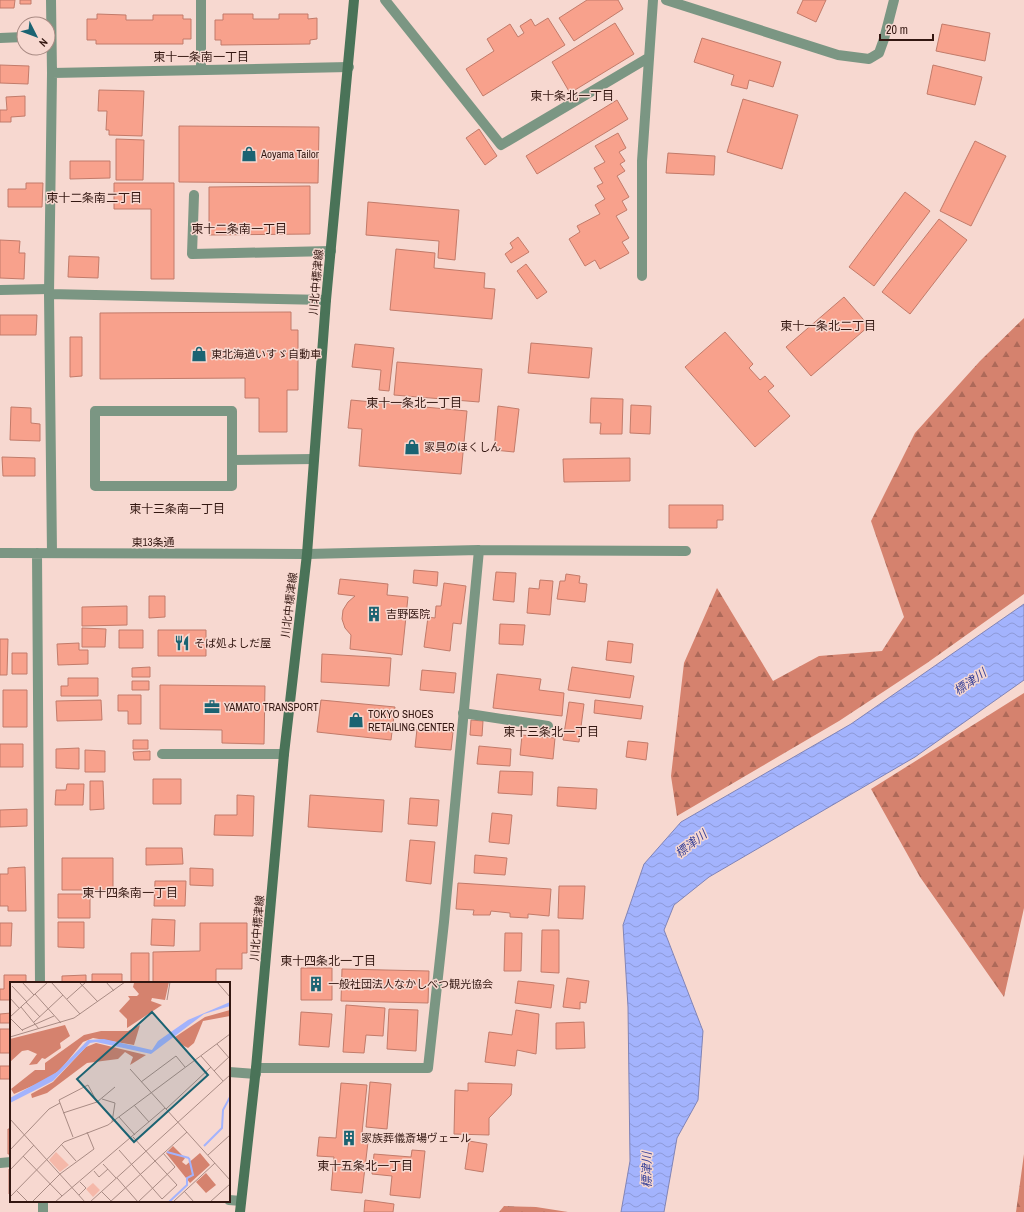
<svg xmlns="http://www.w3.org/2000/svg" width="1024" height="1212" font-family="'Archivo Narrow','Noto Sans JP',sans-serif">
<defs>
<pattern id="forest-firs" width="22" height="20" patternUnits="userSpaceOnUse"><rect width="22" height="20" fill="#d5826e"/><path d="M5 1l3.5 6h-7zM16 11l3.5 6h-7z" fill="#ad6959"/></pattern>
<pattern id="water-waves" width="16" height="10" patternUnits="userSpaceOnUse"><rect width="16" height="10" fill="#a3b3fd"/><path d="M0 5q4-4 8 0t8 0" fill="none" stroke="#8d99d8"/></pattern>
</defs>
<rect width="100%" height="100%" fill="#f7d8d0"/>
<path fill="url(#forest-firs)" d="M1024 318V594L927 663 839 721 677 816 671 776 684 663 717 588 773 681 819 656 882 651 904 617 871 521 915 433 980 361Z
M1024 693V908L1004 997 920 877 871 789Z
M1024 1154V1212H1016Z
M504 1206 536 1207 568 1212H499Z"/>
<path fill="url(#water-waves)" stroke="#8184b6" d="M1024 604V680L915 757 709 877 674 905 664 930 703 1031 698 1100 677 1138 664 1212H621L630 1161 628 1007 623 925 644 864 681 822 851 724Z"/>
<path fill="#f8a18c" stroke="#c27b6a" d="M0 0H15L14 8H0Z
M20 0H31V4H20Z
M587 0H618L623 9 574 41 559 18Z
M803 0H826L816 22 797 13Z
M97 14 126 15V20H153V15H183V19H191V39H183V44H96V40H87V19H97Z
M223 14H253V19H279V14H308V19L317 18V39L310 40V44L221 45V40H215V20H223Z
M548 18 565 45 483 96 466 69 494 51 487 39 510 24 518 37 524 33 520 26 531 19 535 26Z
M615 23 634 54 570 93 552 62Z
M942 24 990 33 985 61 936 51Z
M702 38 781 62 773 87 749 80 747 89 731 85 734 75 694 62Z
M0 65 29 66 28 84 0 83Z
M933 65 982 77 975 105 927 94Z
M99 90 144 91 142 136 109 135V130H106L107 111H98Z
M25 96V116L11 117V122H0V110H7L6 97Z
M743 99 798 115 782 169 727 152Z
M617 100 628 119 537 174 526 156Z
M179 126 319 127 318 183 179 182Z
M479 129 497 156 485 165 466 138Z
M618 133 626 148 619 152 625 161 620 164 625 171 617 176 629 197 622 201 627 210 616 216 629 238 622 242 629 253 600 269 595 260 585 266 569 239 580 232 577 226 600 214 595 205 605 199 597 186 603 183 594 168 605 162 595 146Z
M116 139 144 140 143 180H116Z
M975 141 1006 156 971 226 940 211Z
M668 153 715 156 714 175 666 173Z
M70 161H110V178L70 179Z
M26 183H43L42 207H8V189H26Z
M114 183H174V279H151V209H114Z
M310 186V234L209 235V187Z
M905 192 930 211 874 286 849 267Z
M368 202 459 210 455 260 438 258 439 241 366 235Z
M939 219 967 240 910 314 882 292Z
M518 237 529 252 511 263 505 254 513 248 510 243Z
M0 240 20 241 19 253H25L24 279 0 278Z
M396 249 435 253 434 268 485 273 484 288 495 289 492 319 390 310Z
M69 256 99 257 98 278 68 277Z
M526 264 547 292 537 299 517 271Z
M844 297 869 326 811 376 786 347Z
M291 312V330H298V390H287V432H259V398H245V378L100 379V313Z
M0 315H37L36 335H0Z
M725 332 753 364 749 368 760 380 765 376 774 386 768 391 790 416 755 447 685 367Z
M70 337H82V376L70 377Z
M531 343 592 348 589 378 528 373Z
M355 344 394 348 389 391 379 390 381 370 352 367Z
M397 362 482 369 479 402 394 395Z
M591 398 623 399 622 434H600L601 423H590Z
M351 400 467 411 461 474 359 466 362 429 348 428Z
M631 405 651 406 650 434 630 433Z
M498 406 519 409 514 452 494 450Z
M11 407 31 408V423L40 424V441L10 440Z
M2 457 35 458V476H3Z
M630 458V481L564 482 563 459Z
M669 505H723V520H717V528H669Z
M414 570 438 572 437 586 413 583Z
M496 572 516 573 514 602 493 600Z
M566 574 580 576 579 583 587 584 585 602 557 599 560 581H565Z
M340 579 388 584 387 595 408 597 402 655 350 649 351 635 345 628 342 619 343 610 348 602 355 596 338 594Z
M540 580 553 581 550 615 527 613 529 588 539 589Z
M444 583 466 586 461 624 453 623 450 651 424 647 428 617 435 618 436 606H441Z
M149 596H165V617L149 618Z
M127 606V625L82 626V607Z
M500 624 525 625 523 645 499 644Z
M82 628 106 629 105 647H82Z
M119 630H143V648H119Z
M158 630H206V656H158Z
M0 639H8L7 675H0Z
M608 641 633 644 631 663 606 660Z
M79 643V650H88V664L58 665 57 644Z
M12 653H27V674H12Z
M322 654 391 658 389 686 321 682Z
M150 667V677H132V668Z
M572 667 634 676 630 698 568 690Z
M422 670 456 673 454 693 420 690Z
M497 674 541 679 539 690 564 693 562 716 493 708Z
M68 678H98V696H61V686H68Z
M132 681H149V690H132Z
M160 685 265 686 264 744 222 743V730L160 729Z
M3 690H27V727H3Z
M118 695H141V724H128V711H118Z
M101 700 102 720 57 721 56 701Z
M321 700 395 707 391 740 317 732Z
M595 700 643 706 641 719 594 713Z
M569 702 584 704 579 742 563 740Z
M471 720 483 721 482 736 470 735Z
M417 729 453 732 451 750 415 747Z
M522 735 555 738 553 759 520 755Z
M133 740H148V749H133Z
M628 741 648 743 646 760 626 757Z
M0 744H23V767H0Z
M479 746 511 749 510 766 477 764Z
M79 748V769L56 768V749Z
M85 750 105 751V772H85Z
M150 751V760H134L133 752Z
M500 771 533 772 532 795 498 793Z
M153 779H181V804H153Z
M90 781H103L104 809 90 810Z
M67 784H84L83 805H55L56 790H66Z
M558 787 597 789 596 809 557 806Z
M237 795 254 796 253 836 214 835 215 815H237Z
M310 795 384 800 382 832 308 827Z
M410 798 439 800 437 826 408 824Z
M27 809V826L0 827V810Z
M492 813 512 815 509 844 489 842Z
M410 840 435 842 431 884 406 881Z
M146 848H182L183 864 146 865Z
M475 855 507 858 505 875 474 873Z
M62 858H113V890H62Z
M25 867 26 911H8V906H0V874H8V868Z
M190 868 213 869V886L190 885Z
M155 881H186L185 906H154Z
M458 883 551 889 549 916 528 914V918L510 917V913L491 911 490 915H473L474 910 456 909Z
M559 886H585L583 919 558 918Z
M58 894H90V918H58Z
M152 919 175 920 174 946 151 945Z
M58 922H84V948L58 947Z
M0 923H12L11 946H0Z
M200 923H247V953H242V969H216V983H153V952L200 951Z
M542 930H559V973L541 972Z
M505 933H522L521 971H504Z
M131 953H149V983H131Z
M301 968H332V1000H301Z
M342 969 429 971 428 1003 341 1001Z
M92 974H122V983H92Z
M4 975H26V983H11V1000H0V989H4Z
M86 975V983H62V976Z
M567 978 589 981 586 1003 580 1002V1009L563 1007Z
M518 981 554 985 551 1008 515 1003Z
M346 1005 385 1008 383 1036 366 1035 364 1053 343 1052Z
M389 1009 418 1010 416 1051 387 1049Z
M516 1010 539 1014 536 1054 517 1050 515 1066 485 1062 489 1032 512 1035Z
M301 1012 332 1014 329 1047 299 1045Z
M11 1013V1023H0V1014Z
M584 1022 585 1048 556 1049V1023Z
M0 1029H11V1053H0Z
M0 1066H11V1079H0Z
M370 1082 391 1084 387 1129 366 1127Z
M341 1083 367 1085 361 1142H368L362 1193 331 1190 334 1157 317 1156 319 1137 336 1138Z
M468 1083 512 1084 511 1095 489 1118V1135L454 1134 455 1090 468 1091Z
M8 1129H11V1154H8Z
M469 1141 487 1144 483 1172 465 1169Z
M412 1150 425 1151 420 1198 390 1195 392 1176 372 1174 374 1154 411 1157Z
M9 1169H11V1194H9Z
M365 1200 394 1204 393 1212H364Z"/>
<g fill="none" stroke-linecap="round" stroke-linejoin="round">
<path stroke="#7b9683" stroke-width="10" d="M201 70V0
M194 195 192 254 331 251
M0 290 49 289
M232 460V486H95V411H232V460L314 459
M463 713 548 726
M162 754H284
M229 1072 256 1074
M0 1163 11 1162
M229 1200 241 1201"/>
<path stroke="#7b9683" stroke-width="10" d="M51 0 52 73 49 294 52 553
M385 0 501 145 648 58
M666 0 838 55 869 59 879 53 884 39 894 0
M0 38 24 37
M52 73 349 67
M642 276V161L653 0
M49 294 326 300
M0 553 307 554 479 550 686 551
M37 553 40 983
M256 1068H428L444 922 479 550
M43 1201V1212"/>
<path stroke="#4a7358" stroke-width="10" d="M240 1212 256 1068 284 754 307 554 326 300 354 0"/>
</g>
<defs>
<symbol id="shop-bare" viewBox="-9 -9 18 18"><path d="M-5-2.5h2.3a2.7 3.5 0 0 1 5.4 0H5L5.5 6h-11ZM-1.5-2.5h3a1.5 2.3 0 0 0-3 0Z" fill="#1b6372" stroke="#f7d8d0" stroke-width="2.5" paint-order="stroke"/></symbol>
<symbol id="building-bare" viewBox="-9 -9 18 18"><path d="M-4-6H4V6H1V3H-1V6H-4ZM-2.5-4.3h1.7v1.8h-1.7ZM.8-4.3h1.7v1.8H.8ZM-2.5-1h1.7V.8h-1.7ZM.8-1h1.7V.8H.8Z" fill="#1b6372" stroke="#f7d8d0" stroke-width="2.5" paint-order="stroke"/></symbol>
<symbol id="restaurant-bare" viewBox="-9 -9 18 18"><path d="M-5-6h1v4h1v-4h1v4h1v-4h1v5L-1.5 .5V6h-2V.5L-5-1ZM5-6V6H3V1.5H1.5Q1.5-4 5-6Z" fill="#1b6372" stroke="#f7d8d0" stroke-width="2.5" paint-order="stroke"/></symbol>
<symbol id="office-bare" viewBox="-9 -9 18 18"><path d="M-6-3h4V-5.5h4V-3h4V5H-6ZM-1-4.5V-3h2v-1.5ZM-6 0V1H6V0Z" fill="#1b6372" stroke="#f7d8d0" stroke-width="2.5" paint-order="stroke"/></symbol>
</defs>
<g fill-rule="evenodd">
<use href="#shop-bare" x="238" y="143" width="22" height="22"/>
<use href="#shop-bare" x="188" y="343" width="22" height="22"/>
<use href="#shop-bare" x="401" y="436" width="22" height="22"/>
<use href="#building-bare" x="363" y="603" width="22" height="22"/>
<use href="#restaurant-bare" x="171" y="632" width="22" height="22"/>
<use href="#office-bare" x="201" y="696" width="22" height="22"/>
<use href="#shop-bare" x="345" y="709" width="22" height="22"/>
<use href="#building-bare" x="305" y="973" width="22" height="22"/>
<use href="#building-bare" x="338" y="1127" width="22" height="22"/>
</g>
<g text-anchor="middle" stroke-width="3" stroke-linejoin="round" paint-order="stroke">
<g font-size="11" fill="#331711" stroke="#f7d8d0" text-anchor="start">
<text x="261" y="158">Aoyama Tailor</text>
<text x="211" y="358">東北海道いすゞ自動車</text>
<text x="424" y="451">家具のほくしん</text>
<text x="386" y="618">吉野医院</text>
<text x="194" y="647">そば処よしだ屋</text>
<text x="224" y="711">YAMATO TRANSPORT</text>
<text x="368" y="718">TOKYO SHOES<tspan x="368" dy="13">RETAILING CENTER</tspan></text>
<text x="328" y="988">一般社団法人なかしべつ観光協会</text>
<text x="361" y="1142">家族葬儀斎場ヴェール</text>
</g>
<g font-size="11" fill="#331711" stroke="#f7d8d0">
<text transform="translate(316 282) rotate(-85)" y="4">川北中標津線</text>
<text x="153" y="546">東13条通</text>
<text transform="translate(289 605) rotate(-83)" y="4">川北中標津線</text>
<text transform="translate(257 928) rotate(-85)" y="4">川北中標津線</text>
</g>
<g font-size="12" fill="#331711" stroke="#f7d8d0">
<text x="201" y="61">東十一条南一丁目</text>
<text x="572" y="100">東十条北一丁目</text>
<text x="94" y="202">東十二条南二丁目</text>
<text x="239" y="233">東十二条南一丁目</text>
<text x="828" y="330">東十一条北二丁目</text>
<text x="414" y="407">東十一条北一丁目</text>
<text x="177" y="513">東十三条南一丁目</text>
<text x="551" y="736">東十三条北一丁目</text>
<text x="130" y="897">東十四条南一丁目</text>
<text x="328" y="965">東十四条北一丁目</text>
<text x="365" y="1170">東十五条北一丁目</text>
</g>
<g font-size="12" font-style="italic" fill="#3c459a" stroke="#f7d8d0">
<text transform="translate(970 682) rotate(-35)" y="4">標津川</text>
<text transform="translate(691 844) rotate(-38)" y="4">標津川</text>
<text transform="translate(647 1170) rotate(-90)" y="4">標津川</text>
</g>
</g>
<g transform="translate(10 982)">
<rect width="220" height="220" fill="#f7d8d0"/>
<path d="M159 0 155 18 142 16 141 19 152 23 117 46V37L109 29 120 17 118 14H127L129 12 123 5 124 1ZM220 28V34L193 39 184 61 178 66 170 62 165 55 195 35ZM55 43 60 54 50 61 51 66 35 77 32 76 27 82 19 83 27 72 18 68 12 69 0 80V57ZM130 43 124 63 83 56 73 60 51 87 38 97 4 112 1 107 25 88H35V81L74 53 91 49H118ZM86 61 136 73 120 83 123 75 115 70 108 77 77 81 37 111 22 116 21 112 43 100 76 65ZM163 164 175 176 172 180 176 183 190 171 200 183 180 201 156 171ZM196 191 206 203 196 211 186 200Z" fill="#d5826e"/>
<path d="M46 170 59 183 50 190 39 178ZM83 201 90 208 83 215 76 207Z" fill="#f5b8a9"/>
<path d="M220 20V24L194 32 141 72 86 60 80 61 43 99 0 121V116L47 90 78 58 94 57 142 68 148 59 178 38Z" fill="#a3b3fd"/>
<path fill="none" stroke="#a3b3fd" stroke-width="2" d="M194 164 212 146 213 128 220 115M157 170 179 176M159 220 177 203V196L183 193 179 176"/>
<path fill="none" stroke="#a98b84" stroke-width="1" d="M12 0 24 13M41 0 70 32M69 0 88 20M96 0 104 9M207 0 220 15M2 4 17 20M25 12 51 41M0 16 9 26M57 17 76 0M157 18 160 0M16 20 30 35M11 25 29 47M0 35 38 0M0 36 13 49M24 40 53 13M12 48 44 34M0 55 64 36 115 0M207 62 220 77M191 74 213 99M120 87 220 198M204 89 220 74M131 100 166 74 175 85M92 117 105 121 102 140M50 121 63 155M124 123 139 140M156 127 201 85M53 131 87 120 105 105M109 135 125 153M0 137 75 220M51 162 66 179M0 168 39 127 50 121 49 118 78 103 87 120M109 168 152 217 167 203 123 155M198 173 220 153M13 174 52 214M93 182 106 196M0 188 24 163M84 189 89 195 98 187M107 196 128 220M6 208 18 220M174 209 184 220M92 210 102 220M69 213 76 206 70 200M0 215 54 160 98 143 220 52M22 220 50 192 84 167 77 150M45 220 155 126M80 220 220 93M100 220 177 150M128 220 165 185 153 171M163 220 205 181M200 220 220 202"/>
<path fill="#1b6372" fill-opacity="0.15" stroke="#1b6372" stroke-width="2" d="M142 30 198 93 124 160 67 97Z"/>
<rect width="220" height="220" fill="none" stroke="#331711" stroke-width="2"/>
</g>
<g transform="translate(36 36) rotate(132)"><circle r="19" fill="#f7d8d0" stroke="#a98b84"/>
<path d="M0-3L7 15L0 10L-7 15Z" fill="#1b6372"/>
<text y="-6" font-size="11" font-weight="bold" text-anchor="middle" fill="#331711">N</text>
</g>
<path d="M880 34v6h53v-6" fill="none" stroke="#331711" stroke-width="2"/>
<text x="886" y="34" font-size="12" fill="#331711" stroke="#f7d8d0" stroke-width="3" paint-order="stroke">20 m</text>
</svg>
